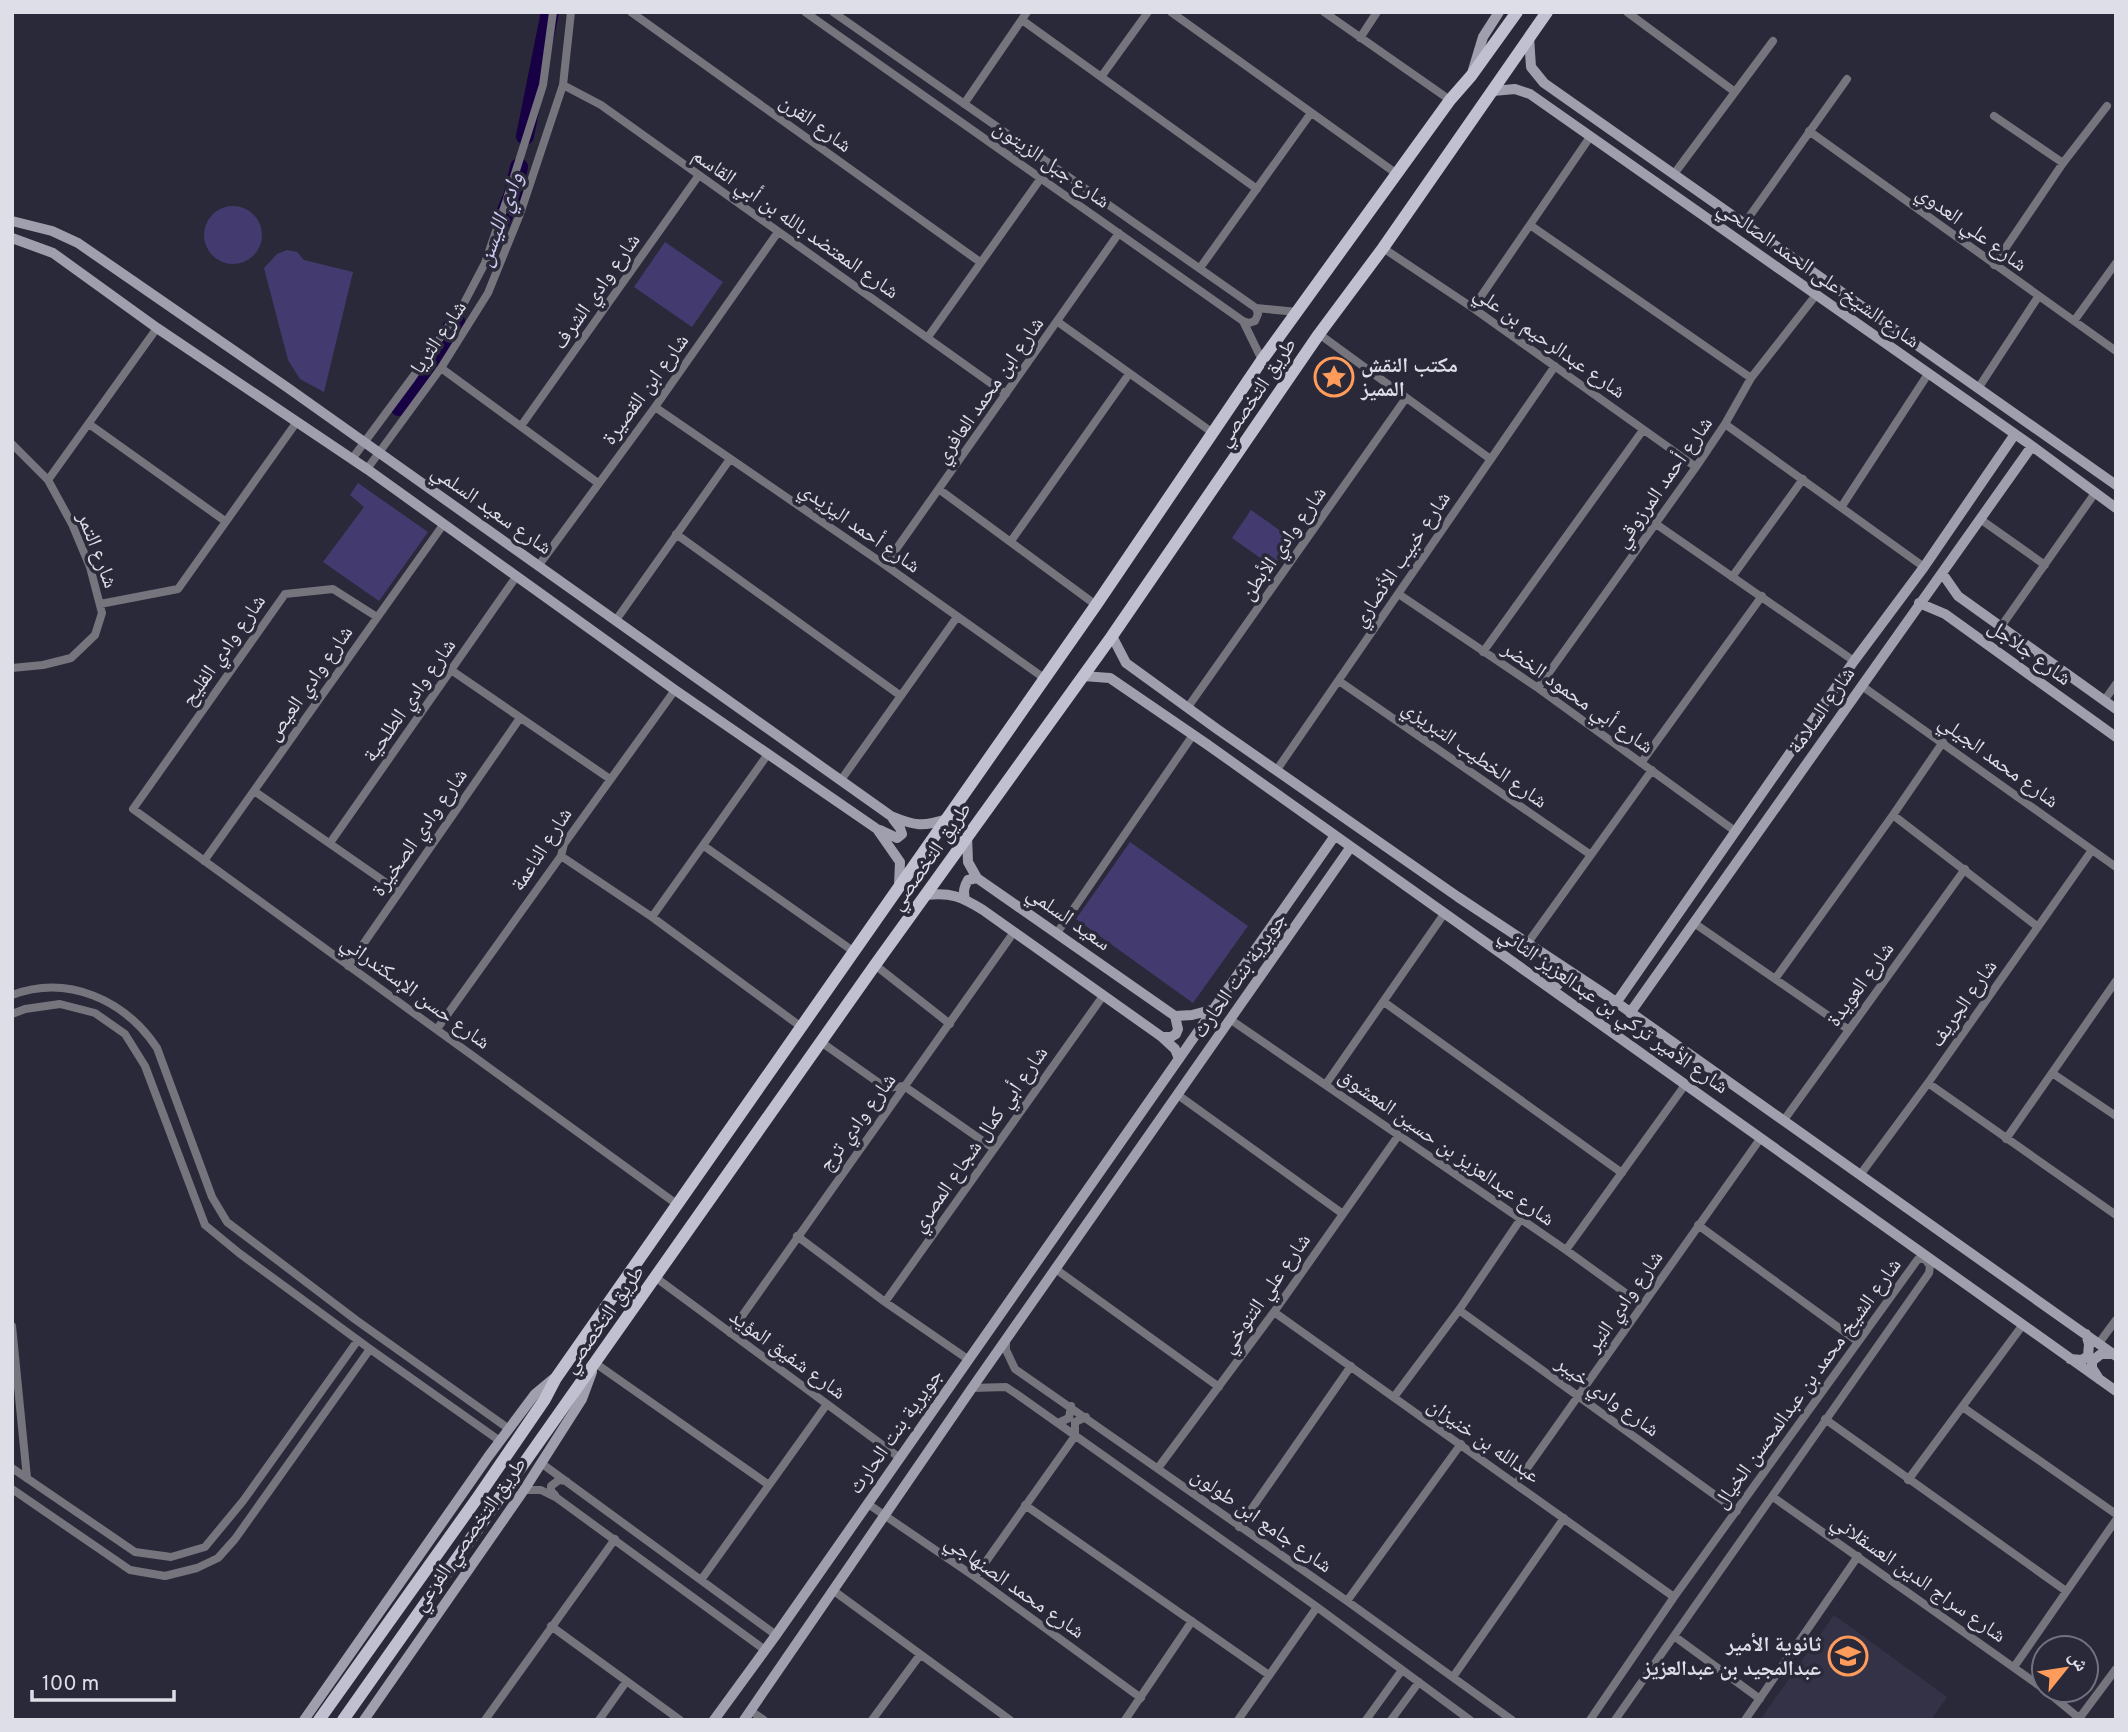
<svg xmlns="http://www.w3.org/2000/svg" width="2128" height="1732" font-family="Overpass,'Noto Naskh Arabic',sans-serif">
<rect width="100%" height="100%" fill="#2a2939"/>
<path fill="#333247" d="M1834 1615 1947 1697 1931 1720H1760Z"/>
<path fill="#433b70" d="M204 235a29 29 0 1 1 58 0a29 29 0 1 1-58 0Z
M665 242 723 282 692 327 634 287Z
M287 250 297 252 304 260 353 272 324 392 300 379 288 360 264 268 277 254Z
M358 483 428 532 379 601 323 562 364 507 350 495Z
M1251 510 1292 539 1273 567 1232 538Z
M1130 842 1248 926 1193 1003 1076 919Z"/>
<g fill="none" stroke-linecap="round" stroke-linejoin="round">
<path stroke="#180044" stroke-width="18" d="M525 136 550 12
M502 220 513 194 519 167
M399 407 456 321"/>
<path stroke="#76757e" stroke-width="8" d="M631 12 980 262
M805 12 1243 321 1262 360
M833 12 1256 308 1297 312
M1171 12 1397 174
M1324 12 1450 100
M1627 12 1735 92
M1022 20 1257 189
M1360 38 1377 12
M1101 77 1148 12
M563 85 601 105 1006 394
M964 104 1027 12
M1994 116 2063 163
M1809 131 2116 351
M1674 174 1773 41
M1744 224 1847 79
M1530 225 1751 378
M1383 248 1473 308 1696 467
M1994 265 2063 163 2107 106
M1200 268 1311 113
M1473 308 1590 137
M1243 321 1249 323 1255 321 1258 314 1256 308
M2074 321 2116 263
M1058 322 1213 433
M1319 334 1489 458
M928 337 1041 178
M441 368 598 483
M1979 387 2038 297
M655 407 885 565 1044 678
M89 424 225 521
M1725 424 1924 567
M521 426 699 175
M12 444 48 480 72 524 90 567 102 613 95 635 71 658 43 665 12 668
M352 459 412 378 463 305 485 263 506 202 543 85 553 12
M367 469 441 368 488 293 520 214 563 85 571 12
M48 480 157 328
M940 490 1096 605
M1842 506 1928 374
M1980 519 2045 565
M1656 524 1854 661
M676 534 901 696
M1011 541 1129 374
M539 565 655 407 778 232
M885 565 1119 233
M1732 577 1803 479
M1400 595 1538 688 1735 831
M100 604 178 589 296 423
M377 617 333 589 285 594 133 809 678 1205
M616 620 730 459
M2000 628 2095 493
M1483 652 1643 430
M451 670 610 779
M1339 681 1591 855
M1862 686 2116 867
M1538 688 1696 467 1725 424 1751 378 1816 295
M2104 701 2116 684
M1188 707 1406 398
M1641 763 1762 596
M1276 771 1555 366
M841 780 957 617
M254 791 398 891
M1893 815 2038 927
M330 843 516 577
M704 846 853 951
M561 856 652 917 800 1026
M204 861 443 525
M652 917 768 754
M1694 923 1849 1030
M1057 933 1193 735
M1527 944 1652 770
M875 965 950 1024
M348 966 520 718
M1775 979 1893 815 1943 742
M12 995C68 974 125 1000 157 1048L212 1197 227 1222 356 1320 509 1429
M1384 1002 1622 1173
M12 1014 25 1009 60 1004 95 1013 125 1034 145 1066 205 1225 239 1253 370 1349 500 1441
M1231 1020 1566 1250 1642 1305
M437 1029 561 856 564 844 675 690
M821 1042 886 1088 904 1086 993 1148
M2052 1073 2116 1116
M1928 1083 2116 1215
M1326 1084 1444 914
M1178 1095 1343 1214
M1784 1120 1965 869
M2006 1139 2116 981
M1860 1175 1928 1083 2092 850
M1698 1225 1857 1341
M797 1236 885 1302 969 1360
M1566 1250 1685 1085
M1057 1270 1219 1387
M655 1277 900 1458
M885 1302 1103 996
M1459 1310 1737 1511
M1274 1312 1674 1597
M12 1326 27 1478
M730 1333 1014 932
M1006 1341V1350L1015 1369 1347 1601 1512 1720
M2099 1343 2116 1320
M595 1363 769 1485
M972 1388 1006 1387 1018 1395 1317 1607 1470 1720
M1394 1397 1459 1310 1520 1220
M1964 1408 2116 1514
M1825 1419 2066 1591
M1058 1423 1069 1418 1071 1406
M541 1463 776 1635
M12 1468 135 1552 171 1557 205 1547 243 1501 358 1340
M1158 1468 1274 1312 1398 1136
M1908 1480 2022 1326
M1516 1484 1760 1139
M12 1489 130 1570 165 1576 197 1568 218 1558 235 1539 370 1349
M524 1490H541L557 1498 765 1650
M555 1495 551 1491V1486L559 1480 566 1481
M1773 1497 2044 1689
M868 1504 975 1577 1141 1698
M1025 1505 1269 1675
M1239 1527 1351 1366
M975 1577 1075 1436V1422L1086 1417
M701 1580 827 1404
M834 1591 1010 1720
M1347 1601 1461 1444
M551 1626 680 1720
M1674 1636 1760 1699
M2014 1667 2116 1520
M1453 1677 1564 1518
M2045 1690 2079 1718
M751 1711 764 1720
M485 1720 615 1539
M599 1720 626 1682
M872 1720 920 1655
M1125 1720 1192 1621
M1238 1720 1317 1607
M1366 1720 1402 1670
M1391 1720 1419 1682
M1590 1720 1674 1597 1918 1259H1925L1930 1266 1929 1273 1615 1720
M1745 1720 1858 1556
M2078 1720 2116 1669"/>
<path stroke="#a09fad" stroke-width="10" d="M1529 37 1531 67 1544 83 2116 485
M1473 70 1483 37 1499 12
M1493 91 1515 89 1530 94 2032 446 2116 508
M12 221 52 231 78 243 288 388 891 816C915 826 923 827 947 819
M12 238 53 253 157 328 367 469 675 690 877 829 900 862 899 886
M1942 573 1958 596 2116 709
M1919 603 1945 614 2116 737
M1112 636 1126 663 1217 729 1458 897 1606 995 2116 1356
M1083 676 1110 678 1208 745 2116 1391
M880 830 897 838 902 834 900 828 893 819
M967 836 968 862 977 878 1175 1016 1192 1015 1211 1010
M926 895C951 892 962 897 983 910L1162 1037 1175 1049 1179 1059
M965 899C963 891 964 887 968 880L977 878
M1549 987 1557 986 1564 976 1560 965
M1616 1003 1854 661 1924 567 2015 434
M1630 1013 2032 446
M1162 1037H1171L1176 1034 1178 1029 1175 1016
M2070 1359 2082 1360 2088 1356 2089 1344 2086 1334
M2099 1379 2092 1368V1361L2101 1354H2113
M304 1720 488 1457 535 1394 553 1379
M364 1720 524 1490 582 1399 592 1372
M714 1720 776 1635 1334 837
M744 1720 972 1388 1350 848"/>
<path stroke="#c1c0d1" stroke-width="12" d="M319 1720 478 1497 545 1399 556 1378 1096 605 1262 360 1450 100 1471 76 1517 12
M343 1720 875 965 1112 636 1319 334 1383 248 1547 12"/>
</g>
<defs>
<symbol id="sight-ring" viewBox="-11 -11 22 22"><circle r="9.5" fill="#2a2939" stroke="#ff9b5b" stroke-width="1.5"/><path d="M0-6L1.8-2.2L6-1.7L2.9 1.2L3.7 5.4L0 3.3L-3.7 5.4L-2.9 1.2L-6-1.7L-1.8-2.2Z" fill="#ff9b5b"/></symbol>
<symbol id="school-ring" viewBox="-11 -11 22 22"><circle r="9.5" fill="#2a2939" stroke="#ff9b5b" stroke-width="1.5"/><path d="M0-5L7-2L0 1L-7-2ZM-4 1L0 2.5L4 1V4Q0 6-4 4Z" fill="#ff9b5b"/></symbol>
</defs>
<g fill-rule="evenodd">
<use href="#sight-ring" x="1312" y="355" width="44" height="44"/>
<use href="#school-ring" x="1826" y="1634" width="44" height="44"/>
</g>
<g text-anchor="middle" stroke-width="7" stroke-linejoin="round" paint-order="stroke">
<g font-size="21" fill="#dedee8" stroke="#2a2939">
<text transform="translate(816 123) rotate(36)" y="7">شارع القرن</text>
<text transform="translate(1052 164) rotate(35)" y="7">شارع جبل الزيتون</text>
<text transform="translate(796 223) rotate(35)" y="7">شارع المعتضد بالله بن أبي القاسم</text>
<text transform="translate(1972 228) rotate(36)" y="7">شارع علي العدوي</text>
<text transform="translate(1819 274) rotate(35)" y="7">شارع الشيخ على الحمد الصالحي</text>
<text transform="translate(596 291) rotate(-55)" y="7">شارع وادي الشرف</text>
<text transform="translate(438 337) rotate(-56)" y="7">شارع الثريا</text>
<text transform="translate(1550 342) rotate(35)" y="7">شارع عبدالرحيم بن علي</text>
<text transform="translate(645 389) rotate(-54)" y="7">شارع ابن القصيرة</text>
<text transform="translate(989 390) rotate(-55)" y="7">شارع ابن محمد العافري</text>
<text transform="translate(1256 392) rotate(-56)" y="7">طريق التخصصي</text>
<text transform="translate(1663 482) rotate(-55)" y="7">شارع أحمد المرزوقي</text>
<text transform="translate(492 509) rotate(35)" y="7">شارع سعيد السلمي</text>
<text transform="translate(860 527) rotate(35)" y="7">شارع أحمد اليزيدي</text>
<text transform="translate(1283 543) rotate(-55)" y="7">شارع وادي الأبطن</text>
<text transform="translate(98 550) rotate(69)" y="7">شارع التمر</text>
<text transform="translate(1401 559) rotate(-56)" y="7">شارع خبيب الأنصاري</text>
<text transform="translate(223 650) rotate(-55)" y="7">شارع وادي الفليح</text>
<text transform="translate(2030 652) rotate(36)" y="7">شارع جلاجل</text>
<text transform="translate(309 683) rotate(-55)" y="7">شارع وادي العيص</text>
<text transform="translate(1578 697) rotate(35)" y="7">شارع أبي محمود الخضر</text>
<text transform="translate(409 700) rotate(-55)" y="7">شارع وادي الطلحية</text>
<text transform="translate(1821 710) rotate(-55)" y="7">شارع السلامة</text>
<text transform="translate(1475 754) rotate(35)" y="7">شارع الخطيب التبريزي</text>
<text transform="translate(1999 761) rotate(36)" y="7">شارع محمد الجيلي</text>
<text transform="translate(419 832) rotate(-55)" y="7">شارع وادي الصخيرة</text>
<text transform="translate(541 849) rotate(-57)" y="7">شارع الناعمة</text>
<text transform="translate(930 856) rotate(-55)" y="7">طريق التخصصي</text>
<text transform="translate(1069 918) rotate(35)" y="7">سعيد السلمي</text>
<text transform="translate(1239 975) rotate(-55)" y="7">جويرية بنت الحارث</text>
<text transform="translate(1860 984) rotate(-54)" y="7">شارع العويدة</text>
<text transform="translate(416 992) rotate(36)" y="7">شارع حسن الإسكندراني</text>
<text transform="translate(1963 1003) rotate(-55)" y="7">شارع الجريف</text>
<text transform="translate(1614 1010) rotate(35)" y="7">شارع الأمير تركي بن عبدالعزيز الثاني</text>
<text transform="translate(857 1122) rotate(-54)" y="7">شارع وادي ترج</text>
<text transform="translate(979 1139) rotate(-55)" y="7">شارع أبي كمال شجاع المصري</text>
<text transform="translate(1447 1147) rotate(35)" y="7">شارع عبدالعزيز بن حسين المعشوق</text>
<text transform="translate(1265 1293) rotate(-55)" y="7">شارع علي التنوخي</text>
<text transform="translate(1624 1301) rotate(-55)" y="7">شارع وادي النير</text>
<text transform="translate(603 1319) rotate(-55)" y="7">طريق التخصصي</text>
<text transform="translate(788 1354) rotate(36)" y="7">شارع شفيق المؤيد</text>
<text transform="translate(1807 1383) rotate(-54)" y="7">شارع الشيخ محمد بن عبدالمحسن الخيال</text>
<text transform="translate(1608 1396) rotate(36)" y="7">شارع وادي خيبر</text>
<text transform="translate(895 1431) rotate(-55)" y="7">جويرية بنت الحارث</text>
<text transform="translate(1484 1440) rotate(35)" y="7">عبدالله بن خنيزان</text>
<text transform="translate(1262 1520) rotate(35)" y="7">شارع جامع ابن طولون</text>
<text transform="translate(469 1534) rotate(-55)" y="7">طريق التخصصي الفرعي</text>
<text transform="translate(1919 1578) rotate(35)" y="7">شارع سراج الدين العسقلاني</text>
<text transform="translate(1015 1586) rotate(35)" y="7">شارع محمد الصنهاجي</text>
</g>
<g font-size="21" font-weight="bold" fill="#dedee8" stroke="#2a2939" text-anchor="start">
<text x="1361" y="372">مكتب النقش<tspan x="1361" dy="24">المميز</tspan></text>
<text x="1821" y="1651" text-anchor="end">ثانوية الأمير<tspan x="1821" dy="24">عبدالمجيد بن عبدالعزيز</tspan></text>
</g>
<g font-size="23" font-style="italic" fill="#ccc9f3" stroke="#2a2939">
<text transform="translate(499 219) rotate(-70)" y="8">وادي الليسن</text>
</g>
</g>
<rect width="2128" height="1732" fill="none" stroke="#dedee8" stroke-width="28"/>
<g transform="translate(2065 1669) rotate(60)"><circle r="33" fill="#2a2939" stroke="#72717f" stroke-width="2"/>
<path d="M0-5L12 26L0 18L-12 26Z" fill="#ff9b5b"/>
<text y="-10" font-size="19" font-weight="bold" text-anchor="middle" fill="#dedee8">ش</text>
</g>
<path d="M32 1690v10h142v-10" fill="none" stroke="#dedee8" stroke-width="3.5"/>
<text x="42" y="1690" font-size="21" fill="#dedee8" stroke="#2a2939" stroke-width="5" paint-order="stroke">100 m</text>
</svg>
